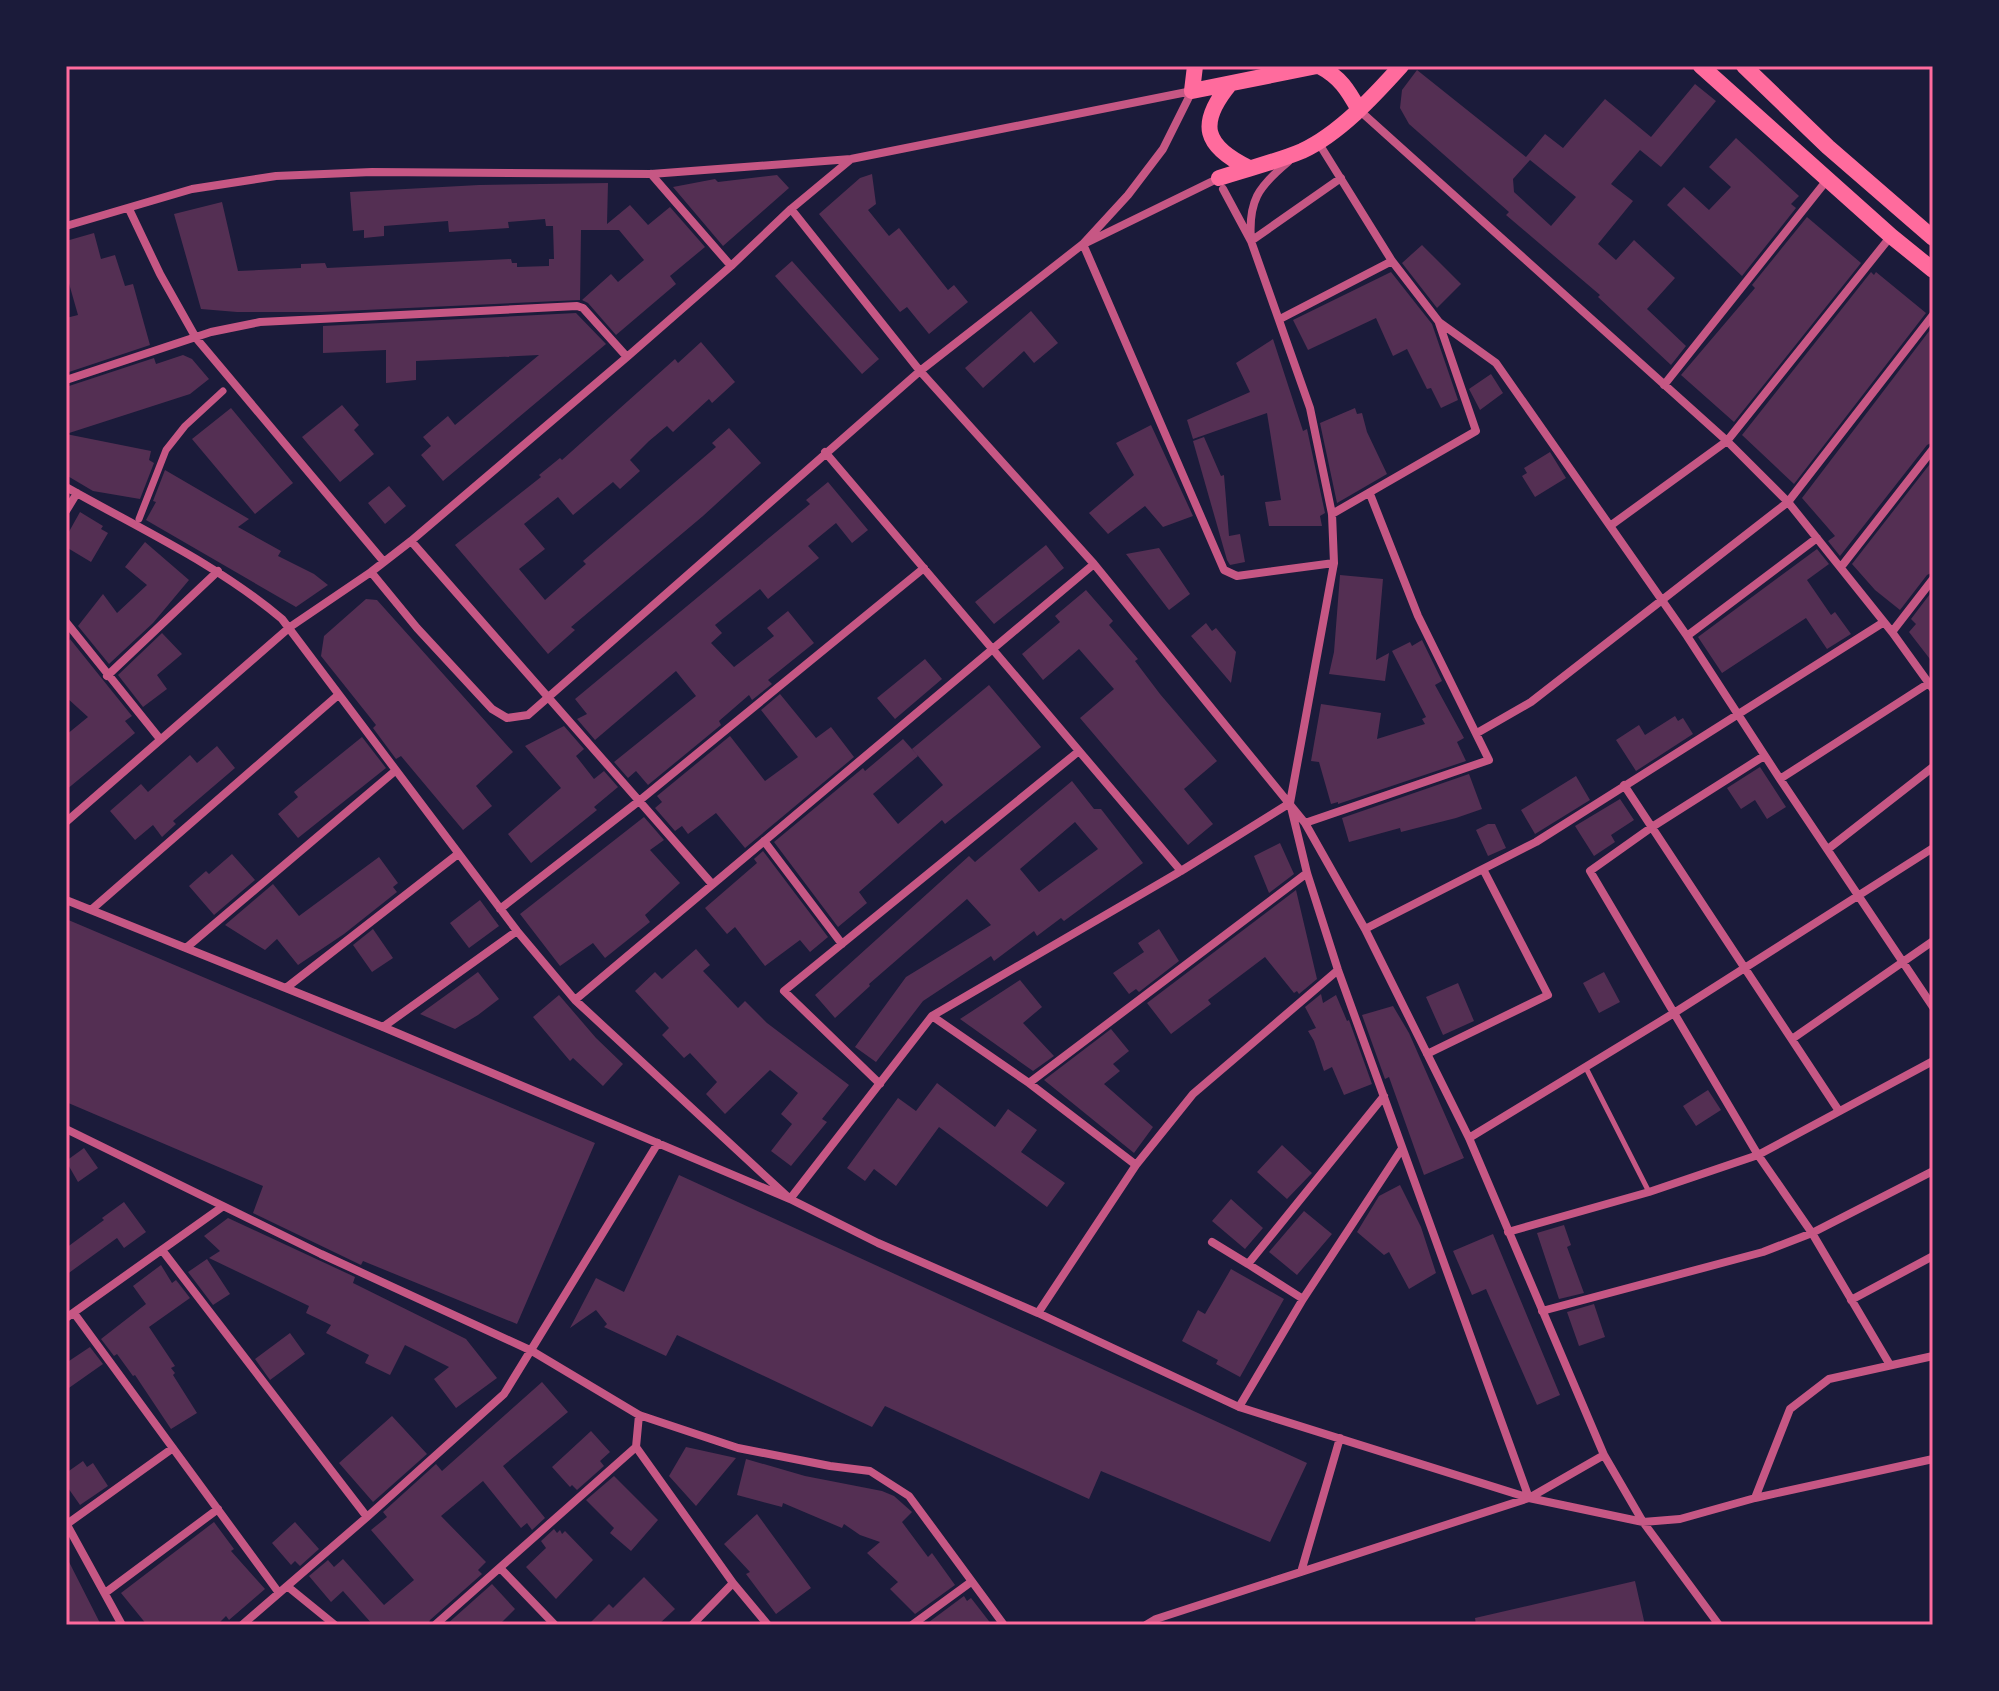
<svg xmlns="http://www.w3.org/2000/svg" width="1999" height="1691" font-family="'Golos Text',sans-serif">
<rect width="100%" height="100%" fill="#1b1b3a"/>
<path fill="#542f53" fill-rule="evenodd" d="M1417 70 1526 157 1545 134 1563 148 1605 99 1651 137 1695 84 1716 101 1661 167 1640 150 1611 184 1633 201 1598 244 1616 260 1634 240 1675 278 1647 309 1686 346 1671 365 1598 297 1600 295 1506 215 1509 212 1409 124 1400 108 1402 90ZM1530 160 1576 197 1551 226 1514 192 1513 179Z
M1736 138 1799 196 1791 204 1796 208 1742 276 1667 205 1684 187 1709 210 1731 187 1709 167Z
M872 174 876 204 868 210 889 236 899 228 948 290 954 285 968 302 929 334 907 307 900 312 819 214 860 178Z
M777 175 789 188 723 246 673 187 715 179 718 182Z
M608 183 607 224 630 205 648 225 670 207 705 247 670 276 676 284 616 335 588 303 582 300 611 274 618 282 644 260 619 230H581L580 300 322 312H237L201 309 174 214 222 202 238 271 301 268V264L325 263 327 268 511 259 512 263H517V267L549 266V259H554L553 226H546L545 219 508 222 509 228 449 232 448 221 384 226V236L364 238V230L353 231 350 192 479 185Z
M1807 217 1861 263 1734 422 1681 375 1755 288 1752 285Z
M94 233 101 259 115 255 125 286 133 284 150 345 66 373V318L78 315 66 273V241Z
M1422 245 1461 284 1437 308 1402 263Z
M792 261 879 359 862 374 775 276Z
M1391 272 1432 324 1458 400 1441 408 1431 388 1427 389 1407 349 1393 356 1376 318 1308 350 1293 320Z
M1871 272 1874 275 1876 272 1926 313 1794 484 1742 435Z
M1031 311 1058 343 1034 363 1024 351 983 388 965 368Z
M576 313 606 344 443 481 421 455 431 446 423 437 448 416 455 425 539 355 416 361V380L386 383V350L323 353V326Z
M1933 326V442L1927 445 1840 556 1828 541 1835 536 1802 498Z
M1273 339 1303 431 1307 429 1325 513 1320 516 1322 526H1269L1265 502 1281 500 1267 413 1193 439 1187 420 1250 392 1236 363Z
M701 342 735 382 712 403 709 399 673 432 667 426 649 441 630 460 640 471 620 489 613 482 573 515 558 497 524 524 545 549 519 569 545 600 586 564 583 561 716 447 712 443 729 428 761 463 703 516 571 627 575 630 548 654 455 545 541 477 539 475 560 458 562 460 675 359 678 363Z
M183 355 192 359 209 379 190 394 66 434 151 451 149 460 154 463 140 499 93 491 66 475V387L154 358 156 364Z
M1491 374 1503 393 1480 410 1469 389Z
M342 405 359 425 354 430 374 454 340 482 302 437Z
M231 408 293 483 255 514 192 439Z
M1355 408 1357 414 1362 413 1367 432 1387 474 1337 503 1320 423Z
M1151 425 1193 516 1163 527 1145 506 1108 534 1089 513 1134 475 1116 443Z
M1204 437 1221 476 1224 475 1229 536 1240 534 1245 562 1230 565 1227 560 1193 441Z
M1550 452 1566 478 1535 497 1522 476 1527 473 1524 468Z
M1933 460V572L1927 575 1900 610 1875 590 1852 564Z
M165 470 249 519 238 527 281 551 278 556 314 574 328 585 296 607 146 520 156 502 153 501Z
M828 482 868 530 852 543 836 523 808 546 819 558 768 599 760 589 715 625 722 633 711 643 734 667 774 636 767 628 788 611 814 643 768 680 772 684 752 700 749 695 719 721 721 725 648 785 636 771 628 778 614 762 696 696 676 671 595 740 577 719 587 714 575 699 810 504 806 500Z
M389 486 406 506 385 524 368 503Z
M80 512 103 526 101 529 108 533 91 562 66 547V537Z
M145 542 189 580 153 623 109 664 78 626 103 594 117 613 147 585 125 567Z
M1046 545 1064 568 994 624 975 602Z
M1159 548 1190 594 1169 610 1126 554Z
M1817 549 1829 564 1807 580 1831 615 1835 612 1851 634 1827 649 1806 618 1722 673 1698 637Z
M1340 575 1383 579 1376 660 1389 653 1385 681 1329 674 1334 652Z
M1086 590 1113 621 1109 625 1138 659 1135 661 1160 694 1217 761 1184 789 1213 824 1188 845 1080 718 1114 689 1079 649 1043 680 1022 654 1060 622 1055 616Z
M1933 590V663L1909 632 1916 624 1911 619Z
M366 599 377 600 513 752 476 786 492 806 463 830 401 756 396 759 373 728 376 725 321 656 324 636Z
M1206 623 1212 631 1216 628 1236 652 1231 683 1191 636Z
M162 633 182 654 157 675 167 689 143 707 118 675Z
M70 639 132 716 125 721 135 733 66 790V735L88 717 66 697V646Z
M1422 640 1442 681 1435 685 1464 738 1457 742 1466 761 1338 804V802L1331 804 1319 762 1311 761 1321 704 1381 713 1377 739 1425 724 1422 719 1426 717 1392 651 1410 642 1412 646Z
M925 659 942 679 895 719 877 698Z
M989 685 1041 747 945 824 942 820 859 892 867 903 838 927 774 842 863 768 865 771 903 739 918 756 873 794 898 824 943 785 912 749Z
M780 694 816 738 831 727 854 757 745 848 716 813 688 834 682 826 675 831 655 808 662 802 657 796 730 736 765 781 798 757 761 710Z
M1675 716 1678 721 1683 718 1693 734 1636 771 1616 740 1639 725 1645 735Z
M564 726 584 749 576 756 594 779 604 771 618 787 594 807 597 810 531 863 508 834 561 788 525 746Z
M362 737 386 768 298 838 278 814 298 797 294 792Z
M217 746 235 768 173 821 176 824 162 837 153 825 135 840 110 811 141 784 148 792 190 755 197 763Z
M1760 767 1786 807 1767 819 1755 800 1741 809 1727 788Z
M1469 774 1482 809 1456 818 1401 832 1400 828 1349 842 1342 818Z
M1576 776 1590 800 1535 834 1521 810Z
M1072 781 1094 809H1101L1143 863 1064 921 1061 918 1037 936 1034 931 994 961 991 956 923 1001 876 1062 855 1047 906 977 991 925 967 899 869 984 870 986 835 1018 815 995 969 856 975 862ZM1075 822 1098 849 1039 892 1020 869Z
M1620 799 1634 820 1611 835 1615 842 1594 856 1575 826Z
M644 817 664 840 650 850 680 883 645 915 650 922 605 958 593 943 560 966 520 914Z
M1488 824H1495L1506 848 1488 856 1476 830Z
M1280 843 1294 874 1269 893 1254 856Z
M763 851 828 937 810 952 800 940 765 966 735 927 727 934 705 908 757 863 754 859Z
M232 854 255 880 214 915 189 886 206 871 209 874Z
M379 857 398 883 393 887 397 892 344 934 298 965 277 939 265 950 225 925 273 884 299 916Z
M1296 890 1317 979 1299 994 1297 991 1294 993 1265 957 1208 1000 1211 1004 1171 1034 1147 1003Z
M480 900 499 926 469 948 450 923Z
M66 919 595 1143 517 1324 363 1261 361 1265 253 1213 263 1186 66 1102Z
M373 929 393 958 372 972 353 945Z
M1159 929 1179 961 1139 992 1136 989 1129 994 1113 973 1144 952 1138 943Z
M696 949 710 965 703 971 738 1008 745 1001 767 1023 849 1085 822 1119 827 1122 791 1166 771 1151 792 1124 781 1114 798 1093 770 1070 725 1114 706 1094 717 1082 690 1053 684 1058 662 1035 669 1028 635 991 655 972 662 979Z
M478 972 499 999 478 1015 455 1029 420 1014Z
M1604 972 1620 1002 1599 1013 1583 983Z
M1020 980 1042 1007 1023 1023 1054 1056 1033 1071 960 1019Z
M1458 983 1474 1021 1443 1035 1426 997Z
M1321 994 1323 1003 1336 995 1347 1021 1349 1020 1372 1084 1344 1095 1332 1067 1324 1071 1314 1041 1308 1031 1316 1028 1305 1007Z
M559 995 596 1038 623 1064 603 1086 573 1058 570 1061 533 1017Z
M1393 1006 1409 1033 1464 1158 1424 1175 1389 1077 1385 1079 1362 1015Z
M1111 1029 1129 1051 1113 1064 1120 1071 1104 1084 1153 1127 1134 1153 1044 1080Z
M937 1083 995 1127 1008 1109 1037 1130 1021 1152 1065 1183 1047 1207 939 1127 896 1186 874 1169 865 1181 847 1168 898 1098 916 1111Z
M1708 1090 1721 1110 1696 1126 1683 1106Z
M1282 1145 1312 1173 1287 1199 1257 1172Z
M84 1148 98 1168 78 1182 66 1161Z
M679 1175 1307 1463 1270 1542 1101 1471 1089 1499 885 1406 872 1427 677 1335 666 1356 604 1327 607 1324 596 1310 570 1328 596 1278 624 1292Z
M1400 1185 1421 1227 1436 1273 1409 1289 1389 1252 1384 1255 1357 1232 1379 1196Z
M1231 1199 1263 1228 1245 1249 1212 1221Z
M124 1202 146 1232 124 1248 117 1238 66 1275V1248L104 1220 102 1218Z
M1304 1211 1332 1234 1297 1275 1269 1252Z
M228 1218 355 1277 353 1283 466 1339 497 1378 456 1408 434 1379 449 1367 405 1345 390 1375 365 1363 369 1355 326 1333 331 1325 306 1313 309 1306 209 1258 220 1251 204 1236Z
M1564 1225 1571 1245 1567 1247 1584 1293 1559 1299 1537 1233Z
M1493 1234 1560 1395 1537 1405 1486 1289 1472 1295 1453 1251Z
M207 1259 230 1294 213 1305 188 1272Z
M161 1265 172 1283 176 1280 190 1298 149 1327 175 1366 171 1368 175 1373 173 1375 197 1413 171 1429 135 1375 133 1376 117 1354 114 1356 101 1339 146 1304 133 1286Z
M1231 1269 1284 1299 1240 1377 1216 1364 1218 1360 1182 1341 1198 1310 1205 1314Z
M1594 1304 1605 1337 1579 1346 1567 1312Z
M290 1333 305 1354 270 1380 255 1359Z
M90 1347 103 1364 66 1390V1363Z
M542 1382 568 1412 503 1466 545 1518 532 1530 527 1523 521 1528 483 1481 441 1516 486 1562 478 1570 482 1574 430 1620 428 1625H373L343 1591 331 1602 309 1576 328 1560 334 1567 343 1559 384 1605 414 1580 371 1530 387 1517 383 1512 436 1464 442 1471Z
M392 1416 427 1454 373 1502 339 1463Z
M591 1431 610 1452 600 1461 604 1466 577 1490 572 1485 570 1487 552 1467Z
M686 1447 736 1458 696 1506 669 1476Z
M746 1459 805 1476 882 1491 894 1496 912 1512 902 1522 928 1557 932 1553 955 1585 915 1614 890 1589 898 1582 867 1553 880 1542 860 1535 844 1524 842 1528 783 1503 782 1507 737 1495Z
M83 1461 87 1467 93 1463 108 1486 80 1505 66 1485V1473Z
M614 1476 658 1520 631 1551 610 1533 614 1528 586 1500Z
M757 1514 811 1588 776 1614 746 1574 750 1572 724 1544Z
M214 1522 234 1549 231 1551 265 1589 229 1620 226 1616 217 1625H147L121 1593Z
M295 1522 319 1549 300 1566 295 1561 291 1565 272 1543Z
M554 1529 557 1533 560 1530 562 1534 565 1531 593 1560 556 1599 526 1567 546 1548 541 1541Z
M66 1556 101 1625H66Z
M644 1577 675 1609 658 1625H588L609 1604 613 1608Z
M1635 1581 1645 1625H1476L1475 1618Z
M492 1584 515 1609 499 1625H446Z
M964 1596 967 1601 971 1598 992 1625H925Z"/>
<g fill="none" stroke-linecap="round" stroke-linejoin="round">
<path stroke="#c65784" stroke-width="5" d="M1586 1068 1649 1192"/>
<path stroke="#c65784" stroke-width="7" d="M139 519 166 450 185 426 223 391"/>
<path stroke="#c65784" stroke-width="8" d="M1359 110 1727 441 1788 502 1892 632 1933 689
M1318 142 1392 261 1439 322 1496 363 1687 636 1780 779 1933 1007
M1288 162C1258 187 1248 201 1251 241L1310 408 1332 514 1334 563 1290 803 1307 873 1338 970 1529 1498
M651 174 731 266
M1223 189 1251 241 1341 178
M129 209 160 274 196 338 384 562
M791 209 920 371 1094 564 1305 823 1365 929 1469 1138 1604 1455 1643 1522 1719 1625
M66 226 192 189 276 176 372 172 651 174 851 159 1192 91
M1088 242 1219 178
M1083 244 1224 570 1237 576 1334 563
M1280 319 1392 261
M66 380 211 332 260 322 577 306 583 308 627 357
M1664 385 1827 180
M825 452 1181 871
M66 487C140 529 217 564 282 619L517 931 575 1000 790 1199 878 1243 1038 1313 1239 1407 1529 1498 1643 1522 1680 1519 1755 1498 1790 1409 1829 1379 1933 1356
M66 511 77 493
M1332 514 1476 431 1439 323
M1610 526 1727 441 1891 236
M411 541 712 884
M1841 567 1933 449
M371 572 417 628 492 709 507 718 528 715 920 371 1083 244 1128 195 1163 149 1192 91
M66 622 160 739
M1892 632 1933 579
M1687 636 1817 538
M107 676 218 571
M1477 733 1531 702 1788 502 1933 315
M1764 756 1652 827 1590 871 1758 1155 1812 1233 1890 1365
M1780 779 1929 683
M1624 785 1839 1111
M66 822 290 627 371 572 411 541 627 357 731 266 791 209 850 160
M1305 823 1489 760 1418 616 1370 494
M764 841 842 944
M1828 849 1933 767
M66 900 383 1027 790 1199 932 1016 1181 871 1290 803
M500 909 639 801 924 568
M91 910 337 696
M1365 929 1536 842 1884 622
M186 948 395 771
M286 988 458 854
M575 1000 1094 564
M932 1016 1029 1083 1136 1165
M383 1027 517 931
M1792 1039 1933 941
M1427 1054 1548 995 1483 869
M1029 1083 1307 873
M880 1084 784 991 1079 751
M66 1129 321 1254 532 1351 639 1415 738 1448 830 1466 870 1471 909 1496 1004 1625
M1469 1138 1674 1013 1933 848
M1508 1232 1649 1192 1758 1155 1933 1061
M1212 1242 1248 1264 1384 1096
M162 1250 367 1517
M1248 1264 1303 1299
M1851 1300 1933 1256
M1542 1311 1763 1252 1812 1233 1933 1171
M74 1313 279 1593
M1038 1313 1136 1165 1193 1094 1338 970
M66 1318 222 1207
M1239 1407 1303 1299 1401 1150
M639 1415 636 1447 733 1583 692 1625
M1755 1498 1933 1459
M66 1523 122 1625
M67 1524 173 1448
M500 1568 555 1625
M1301 1572 1340 1438
M733 1583 768 1625
M287 1586 335 1625
M105 1593 218 1509
M242 1625 367 1517 504 1394 658 1143
M435 1625 636 1447
M912 1625 971 1582
M1146 1625 1156 1619 1529 1498 1604 1455"/>
<path stroke="#ff6b9d" stroke-width="16" d="M1195 66 1192 91 1317 66
M1319 66C1340 77 1348 90 1359 110
M1701 66 1891 236 1933 270
M1744 66 1828 147 1933 238
M1230 84C1197 124 1204 146 1249 168
M1219 178C1246 169 1276 162 1302 151 1339 134 1374 96 1401 66"/>
</g>
<rect width="1999" height="1691" fill="none" stroke="#1b1b3a" stroke-width="136"/>
<rect x="68" y="68" width="1863" height="1555" fill="none" stroke="#ff6b9d" stroke-width="3"/>
</svg>
